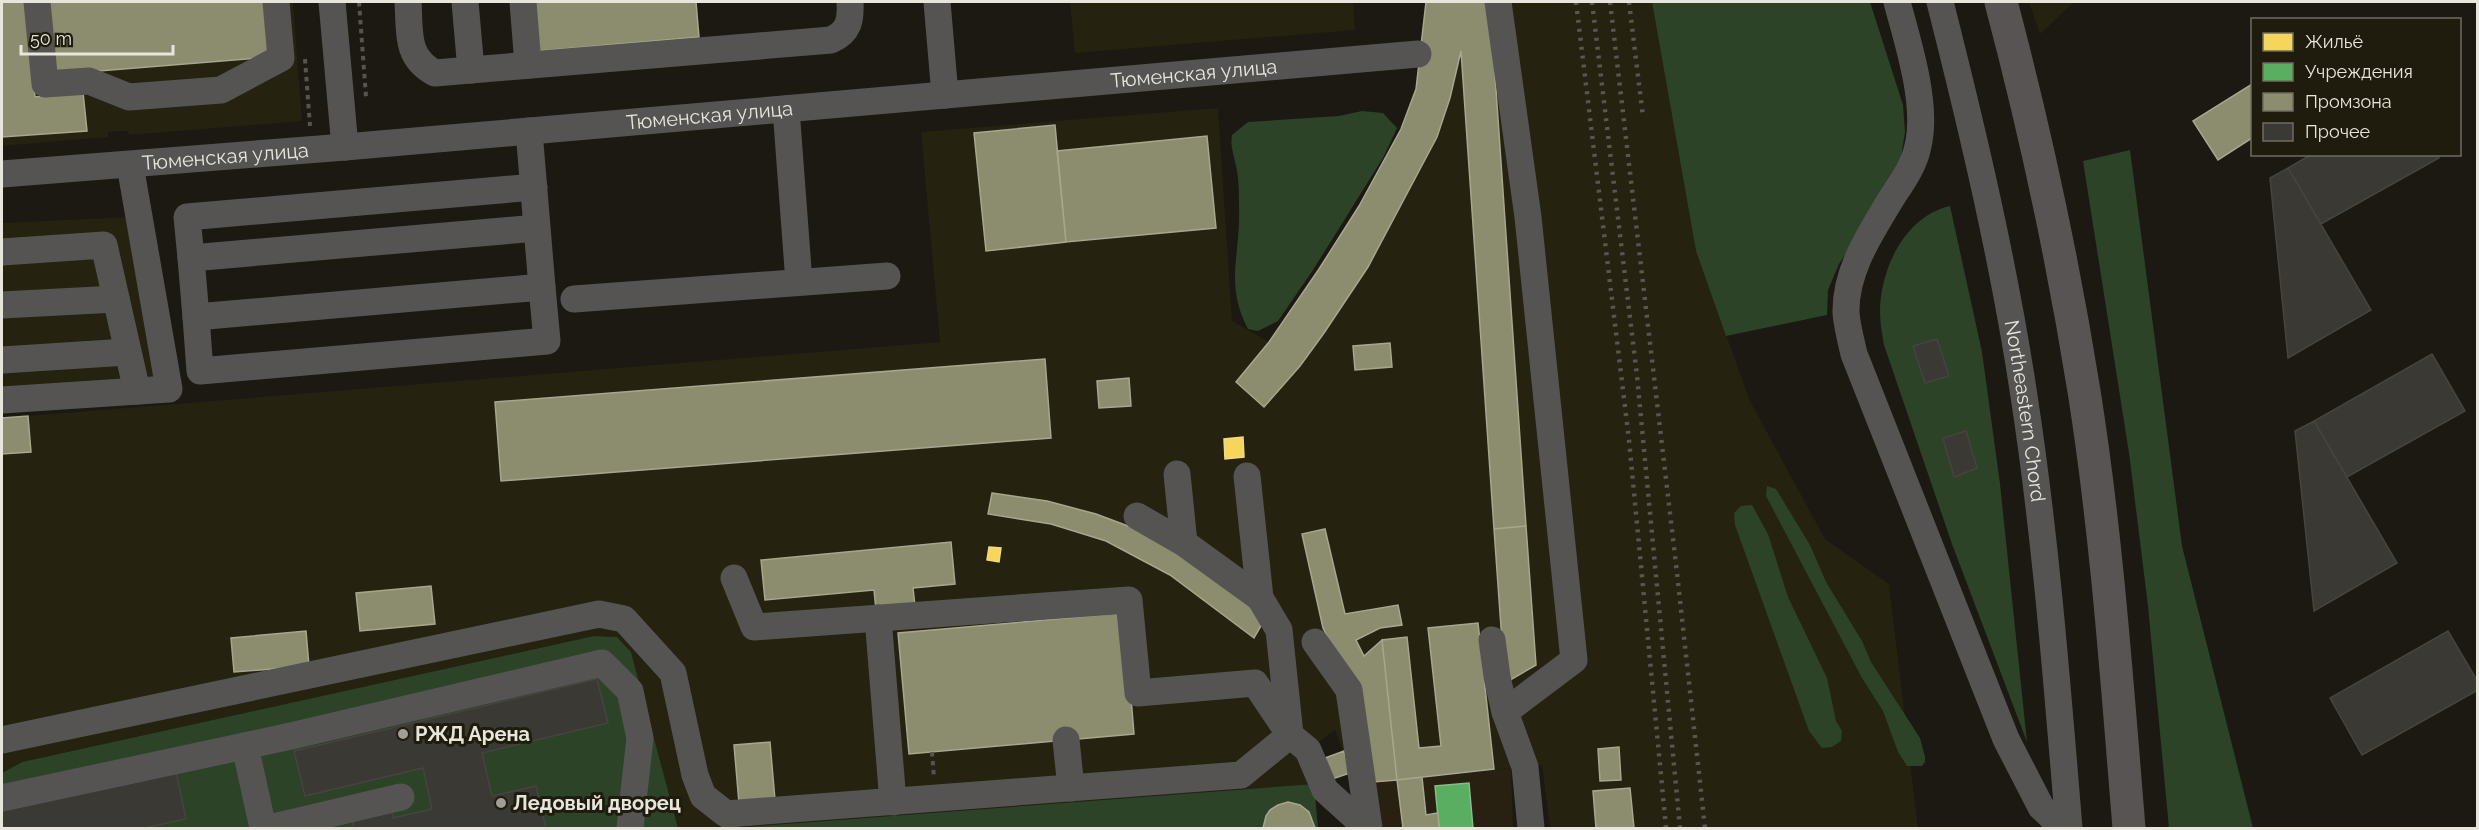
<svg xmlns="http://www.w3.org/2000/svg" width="2479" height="830" font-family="Raleway,sans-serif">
<rect width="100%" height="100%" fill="#1b1912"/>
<path fill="#282011" d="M1511 768 1513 828H1378L1373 783Z"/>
<path fill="#25220f" d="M2 2H293L302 121 129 135 128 131H117L108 132V137L2 146Z
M1070 2H1353L1355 30 1075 53Z
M1490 2H1652L1696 251 1750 401 1825 539 1889 584 1918 828H1550L1542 765 1373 782 1348 765 1335 730 1308 750 1314 784 733 828H678L631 652 617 637 594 636 22 762 2 773V418L940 342 921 132 1218 108 1232 321 1269 342 1236 382 1264 407 1300 366 1368 267 1437 137 1450 98 1461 51 1494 529Z
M2029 2H2074L2040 34Z
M130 217 161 380 2 391V223Z"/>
<path fill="#2c4328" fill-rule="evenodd" d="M1652 2H1870L1903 105 1905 132 1901 157 1874 212 1839 264 1828 290 1827 315 1726 336 1696 251Z
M1362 111 1383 113 1397 128 1383 158 1313 270 1278 321 1258 331 1248 329C1224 284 1241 254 1239 207 1239 194 1239 179 1236 166 1234 154 1230 147 1232 135L1248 122 1339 116Z
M2130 150 2182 546 2253 828H2169L2148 606 2129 453 2083 161Z
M1950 206 1982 352 2000 484 2027 742 1952 544 1884 345C1882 334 1880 323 1880 312 1880 269 1905 216 1950 206ZM1937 339 1948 375 1925 382 1914 346ZM1966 431 1977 468 1954 477 1943 439Z
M1767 486 1776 489 1810 545 1826 582 1862 641 1871 662 1920 738 1925 757V762L1922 766H1907L1898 752 1883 711 1862 678 1766 496Z
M1752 505 1768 534 1788 597 1827 678 1836 721 1842 731 1841 741 1832 747 1822 748 1809 731 1735 525 1734 513 1741 506Z
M594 636 617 637 631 652 678 828H2V773L22 762Z
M1314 784 1318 828H733Z"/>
<path fill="#f6d55c" stroke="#f2da82" stroke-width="1.5" d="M1243 437 1244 457 1225 459 1224 439Z
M989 547 1001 548 999 562 987 560Z"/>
<path fill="#5aae61" stroke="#84be86" stroke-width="1.5" d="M1469 783 1473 828H1439L1435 786Z"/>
<path fill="#8c8c6e" stroke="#a7a78f" stroke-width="1.5" d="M2 2H27L35 97 83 92 87 131 2 137Z
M44 2H265L270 57 50 75Z
M535 2H696L699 37 539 51Z
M1426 2H1490L1526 526 1494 529 1461 51 1450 98 1437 137 1368 267 1324 333 1300 366 1264 407 1236 382 1269 342 1319 269 1359 206 1401 129 1416 89Z
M2252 84V138L2218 160 2193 121Z
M1055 125 1066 242 986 251 974 133Z
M1207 136 1216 228 1066 242 1057 151Z
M1390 343 1392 367 1355 370 1353 346Z
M1045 359 1051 438 501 481 495 402Z
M1129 378 1131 406 1099 408 1097 381Z
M28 416 31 452 2 454V418Z
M992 493 1047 501 1096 514 1136 529 1220 579 1265 619 1254 638 1170 575 1106 541 1051 524 988 514Z
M1526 526 1536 665 1505 683 1494 529Z
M1325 529 1345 614 1398 605 1402 625 1380 628 1356 640 1364 656 1382 640 1397 780 1373 782 1365 712 1323 628 1302 534Z
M951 542 955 584 913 588 915 606 876 610 874 590 765 600 761 560Z
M431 586 435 624 360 631 356 593Z
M1124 613 1134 734 909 754 898 633Z
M1478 623 1494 769 1397 780 1382 640 1407 637 1419 748 1441 746 1428 628Z
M306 631 309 666 234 672 231 638Z
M770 742 775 800 739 803 734 745Z
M1619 747 1621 780 1600 781 1598 749Z
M1344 751 1350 773 1332 779 1325 758Z
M1422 777 1426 815 1438 813 1439 828H1403L1397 780Z
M1630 788 1634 828H1596L1593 791Z
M1288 802 1300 805 1309 812 1315 828H1263L1266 816 1270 810 1278 805Z"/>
<path fill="#3b3933" stroke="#46443f" stroke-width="1.5" d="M2312 154H2437L2439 158 2321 224 2288 168Z
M2288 168 2371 310 2288 358 2270 178Z
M1937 339 1949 376 1925 383 1913 346Z
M2432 354 2465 411 2347 477 2314 421Z
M2314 421 2397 563 2314 611 2295 431Z
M1966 431 1977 468 1954 477 1943 438Z
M2448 631 2478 682V690L2362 755 2330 698Z
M597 679 608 723 482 753 492 796 536 786 546 828H353L352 814 392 811 393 818 432 809 423 768 305 796 294 751Z
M176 772 186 819 144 828H2V810Z"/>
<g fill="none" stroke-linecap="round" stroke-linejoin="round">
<path stroke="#565451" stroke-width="4" stroke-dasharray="4.5 4.5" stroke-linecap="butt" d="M359 2 366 97
M305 59 310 126
M932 752 934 778"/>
<g stroke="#565453" stroke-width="27">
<path d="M37 2 45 84 89 81 129 97 221 90 281 58 276 2"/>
<path d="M332 2 345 147"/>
<path d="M408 2C410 32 405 57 435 73L831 40C849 32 851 20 850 2"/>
<path d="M465 2 471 70"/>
<path d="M523 2 528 65"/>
<path d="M937 2 945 95"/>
<path d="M1498 2 1528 217 1574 660 1505 712"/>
<path d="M1897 2C1908 43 1928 104 1918 146 1914 166 1902 182 1891 199 1870 234 1845 271 1846 313 1847 326 1851 341 1854 354L2006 739 2041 807 2063 828"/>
<path id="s1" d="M1940 2C1973 132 2004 263 2024 396 2046 539 2057 684 2069 828"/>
<path d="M786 109 799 282"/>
<path d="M529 131 542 287 196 317 191 258 537 228"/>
<path id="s2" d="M2 174 345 147 1418 54"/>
<path d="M2 252 104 245 137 391"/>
<path d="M191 258 187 217 534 187"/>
<path d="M574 299 887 276"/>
<path d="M2 305 116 299"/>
<path d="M196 317 200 371 547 341 542 287"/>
<path d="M2 360 127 352"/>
<path d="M2 400 169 389 130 165"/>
<path d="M1177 474 1184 543"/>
<path d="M1247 476 1260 598 1279 630 1290 735 1308 750 1325 790 1367 828"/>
<path d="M1137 516 1184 543 1260 598"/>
<path d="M878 618 893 802"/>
<path d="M1492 640 1497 677 1505 712 1525 767 1531 828"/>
<path d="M1315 642 1349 690 1369 828"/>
<path d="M2 740 599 614 624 619 673 673 695 775 703 796 726 814 1241 775 1290 735 1255 683 1138 693 1129 600 754 627 734 578"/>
<path d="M1066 740 1071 788"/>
<path d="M245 746 263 828"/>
<path d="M2 798 291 736 602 663 630 691 640 738 630 828"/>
<path d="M270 828 401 797"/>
</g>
<path stroke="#575453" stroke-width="33" d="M2001 2C2035 130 2063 260 2084 391 2107 536 2117 683 2129 828"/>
<path stroke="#585653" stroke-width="4.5" stroke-dasharray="3 6" stroke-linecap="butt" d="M1576 2 1629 440 1666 828
M1592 2 1637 376 1680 828
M1610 2 1677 573 1705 828
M1629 2 1643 117"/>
</g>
<g fill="#a09e95" stroke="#1f1c0e" stroke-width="2">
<circle cx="403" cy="734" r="6"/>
<circle cx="501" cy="803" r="6"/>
</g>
<g text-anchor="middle" stroke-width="6" stroke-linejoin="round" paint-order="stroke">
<g font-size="20" fill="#e7e5dc" stroke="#1f1c0e">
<text dy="7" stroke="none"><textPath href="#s2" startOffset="1196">Тюменская улица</textPath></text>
<text dy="7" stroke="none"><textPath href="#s2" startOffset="710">Тюменская улица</textPath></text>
<text dy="7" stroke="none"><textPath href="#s2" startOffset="224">Тюменская улица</textPath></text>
<text dy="7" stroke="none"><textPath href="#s1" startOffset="418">Northeastern Chord</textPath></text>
</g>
<g font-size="20" font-weight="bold" fill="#e7e5dc" stroke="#1f1c0e" text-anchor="start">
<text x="415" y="741">РЖД Арена</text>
<text x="513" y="810">Ледовый дворец</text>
</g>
</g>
<rect width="2479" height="830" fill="none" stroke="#e7e5dc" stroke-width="6"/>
<rect x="2251" y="18" width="210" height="138" fill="#1f1c0e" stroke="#6f6c60" stroke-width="1.5"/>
<rect x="2263" y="33" width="30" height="18" fill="#f6d55c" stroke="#6f6c60" stroke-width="1.5"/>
<text x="2305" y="48" font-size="18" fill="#e7e5dc">Жильё</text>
<rect x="2263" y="63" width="30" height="18" fill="#5aae61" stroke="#6f6c60" stroke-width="1.5"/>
<text x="2305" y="78" font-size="18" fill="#e7e5dc">Учреждения</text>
<rect x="2263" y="93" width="30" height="18" fill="#8c8c6e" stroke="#6f6c60" stroke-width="1.5"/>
<text x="2305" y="108" font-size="18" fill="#e7e5dc">Промзона</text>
<rect x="2263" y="123" width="30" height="18" fill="#3b3933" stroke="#6f6c60" stroke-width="1.5"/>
<text x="2305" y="138" font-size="18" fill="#e7e5dc">Прочее</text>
<path d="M21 45v9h152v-9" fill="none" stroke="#e7e5dc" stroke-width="3"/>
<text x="30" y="45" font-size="18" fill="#e7e5dc" stroke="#1f1c0e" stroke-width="4.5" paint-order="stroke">50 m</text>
</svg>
